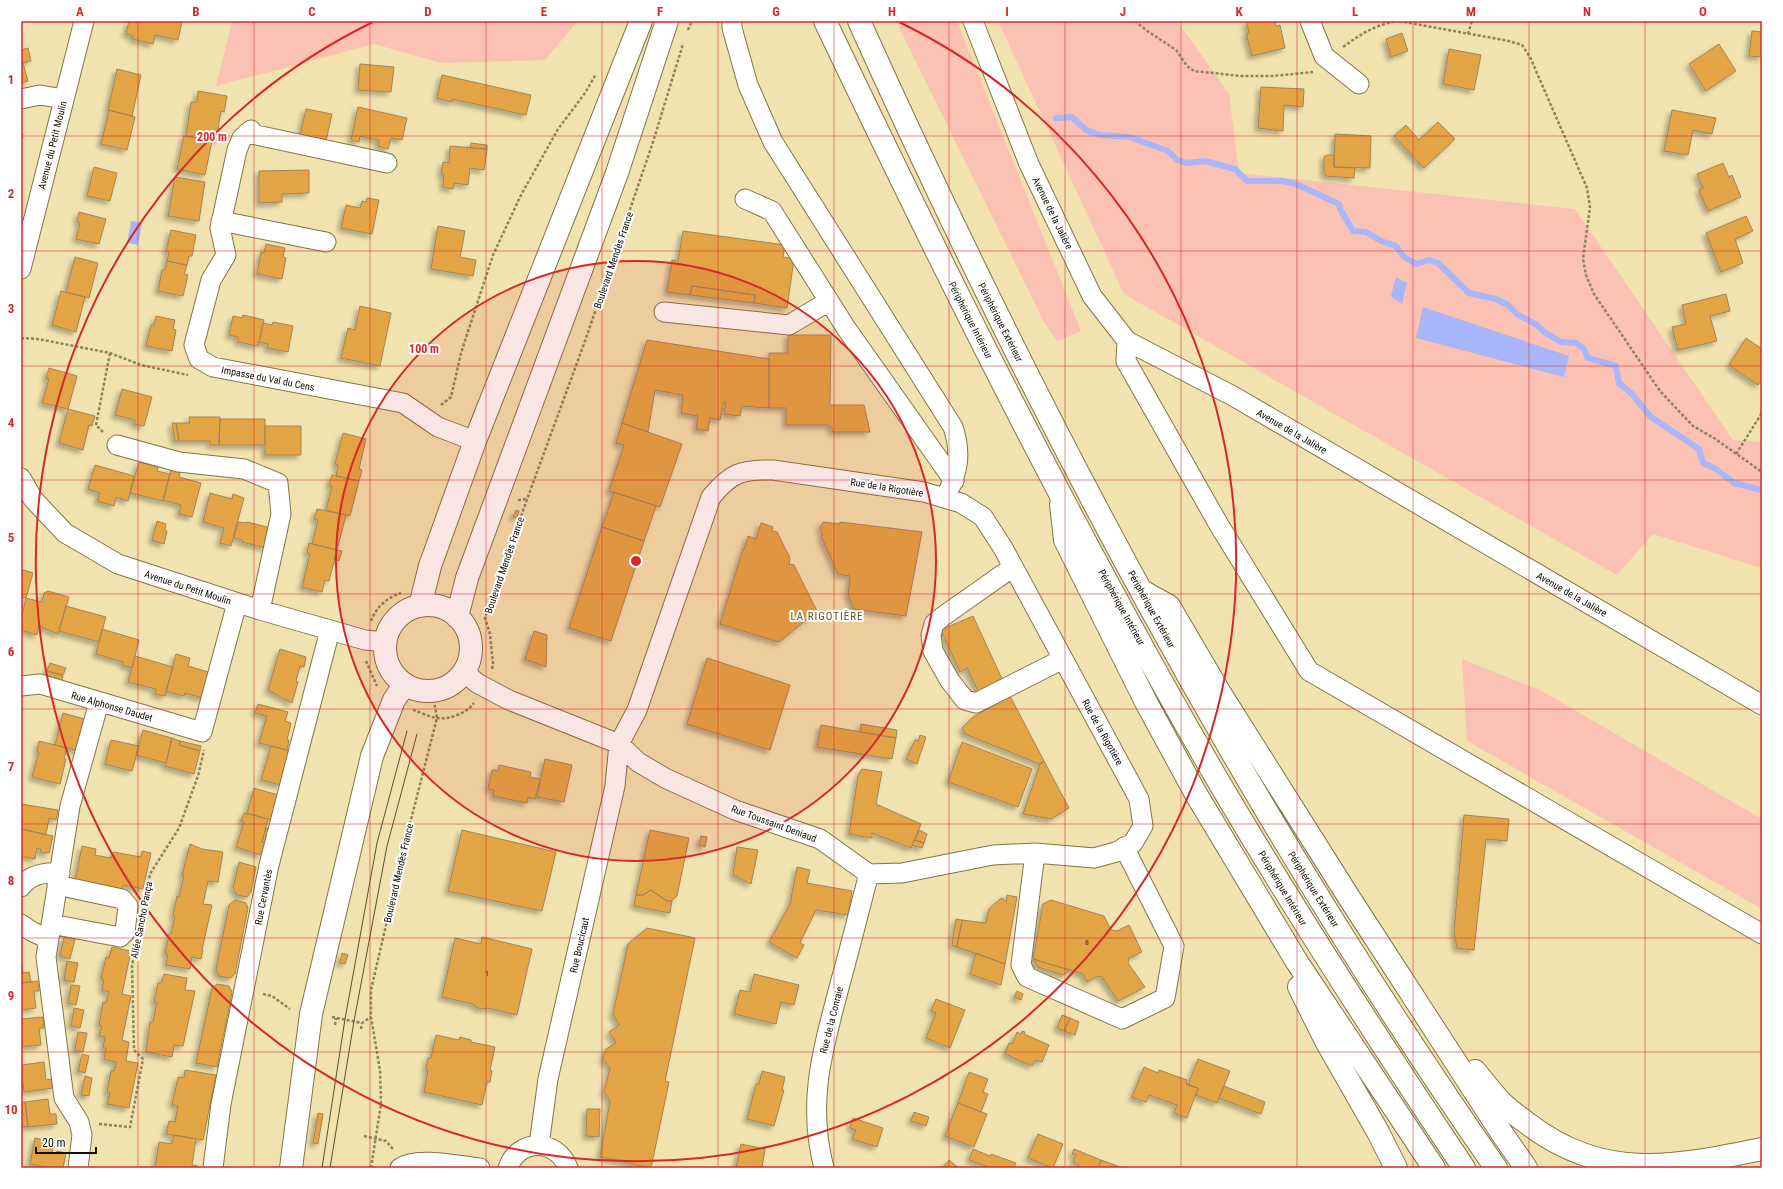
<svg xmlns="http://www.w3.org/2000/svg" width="1783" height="1189" font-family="'Roboto Condensed',sans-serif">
<defs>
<filter id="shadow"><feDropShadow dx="-3.5" dy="3.5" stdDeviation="2" flood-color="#0004"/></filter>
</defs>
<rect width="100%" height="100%" fill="#f1e3af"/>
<path fill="#fbc1b2" d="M232 21H578L545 60 441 63 374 44 216 86Z
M896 21H957L1081 331 1057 341 1044 322Z
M998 21H1177L1229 94 1239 173 1575 209 1733 440 1762 442V568L1653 534 1617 575 1124 294Z
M1462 659 1540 690 1762 819V909L1467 741Z"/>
<path fill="#a8b6fa" d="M131 221 142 223 138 245 127 243Z
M1396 277 1407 283 1402 304 1391 296Z
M1423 307 1569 356 1564 377 1416 338Z"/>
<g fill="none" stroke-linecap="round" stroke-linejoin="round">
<path stroke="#a8b6fa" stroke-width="6" d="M1056 118 1072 117 1086 130 1099 135 1130 137 1168 151 1177 160 1187 163 1205 161 1235 169 1247 181H1282L1296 184 1339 204 1340 209 1353 231 1366 232 1381 241 1396 246 1404 257 1416 264 1429 260 1438 263 1469 293 1496 299 1508 305 1517 314 1537 325 1544 332 1561 342 1576 343 1583 348 1588 358 1616 366 1619 383 1632 394 1651 417 1699 449 1703 463 1716 469 1734 483 1762 490"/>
</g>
<path fill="#e2a445" stroke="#a28459" filter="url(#shadow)" d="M129 21 136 22 177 21 182 22 178 40 155 35 153 44 133 39V36L126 34Z
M1246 21H1275L1276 26 1280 25 1285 48 1252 56 1246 34 1249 33Z
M1752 31 1762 32V57L1749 56Z
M1402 33 1408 51 1391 57 1386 39Z
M1719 44 1736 71 1706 91 1689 64Z
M28 48 31 61 23 63 28 81 21 83V50Z
M1449 49 1481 55 1474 90 1443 84Z
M360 64 394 67 391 92 358 90Z
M117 69 141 75 132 116 108 110Z
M442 75 531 95 526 115 452 99V102L437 98Z
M1261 87 1304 89 1303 107 1284 105 1283 131 1258 128Z
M198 91 227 96 224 112 221 111 216 141 186 136 191 102H197Z
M358 107 407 118 402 140 391 138 388 149 378 146 379 140 360 136 359 142 351 140Z
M306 109 332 114 326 141 300 135Z
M109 110 135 117 127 150 101 144Z
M1672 110 1716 118 1712 134 1693 130 1688 155 1664 151Z
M1438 122 1455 139 1424 168 1394 136 1406 125 1419 140Z
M1335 134 1371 136 1370 168 1334 167Z
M184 136 212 141 205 175 177 169Z
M471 143 487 145V149L470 148Z
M450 146 487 149 484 170 470 168 468 185 454 183 453 189 443 187 444 175 441 174 443 162 449 163Z
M1327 155H1334V167L1355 168 1354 178 1326 176 1324 173V157Z
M1723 163 1729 177 1732 175 1741 197 1708 211 1699 190 1703 188 1697 174Z
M94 167 117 173 110 201 87 196Z
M309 170V193L282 194V202L259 203V171Z
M175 177 205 182 199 221 168 216Z
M367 198 379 200 372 234 341 228 346 205 360 208 362 201 366 202Z
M79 212 106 219 99 244 76 239 80 223 77 222Z
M1746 216 1753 231 1735 239 1743 263 1721 272 1706 233Z
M438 226 465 231 460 257 476 260 473 276 431 269Z
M171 230 196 235 192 256H189L187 265 167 261 169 252 166 251Z
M683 231 785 245 783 257 794 259 787 308 754 303 755 295 692 286 690 295 667 292 672 260 678 261Z
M266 244 285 248 283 257 286 258 282 279 257 274 261 252 264 253Z
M75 257 98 263 89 298 66 292Z
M167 261 187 265 184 274 188 275 183 296 158 291 162 270H165Z
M692 286 755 295 754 303 690 295Z
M61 291 85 297 76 332 52 325Z
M1726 294 1730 311 1710 316 1717 341 1678 350 1672 327 1686 324 1682 305Z
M360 306 391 313 380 366 341 358 348 328 355 330Z
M243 315 264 320 258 346 238 342V337L229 335 233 316 242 318Z
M156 316 175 320 173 329 176 330 172 351 146 346 151 325H154Z
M273 322 293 326 288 352 267 348 268 344 259 342 263 323 272 325Z
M788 335H831L830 405H864L870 432H832V428L828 425H786V408H769V353H788Z
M1746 338 1762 349V379L1758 385 1729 365Z
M647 340 769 359V408L742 406 740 416 724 414 726 402 724 401 720 420 710 418 708 431 696 429 698 416 681 413 683 395 655 390 648 432 622 423Z
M49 368 77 376 68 409 42 403 49 379 46 378Z
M122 389 152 397 144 426 134 424 135 420 115 415Z
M68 409 95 416 92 426 89 425 83 450 59 443Z
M189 417H220L219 445H210V441H179L176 423H190Z
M220 419H265V445H219Z
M172 423H176L179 441H175Z
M622 423 682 444 660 507 609 491 624 445 616 443Z
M265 426H301V455H265Z
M343 433 366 439 359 469 362 470 359 481 336 476 338 465 335 464Z
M139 462 158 467 157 471 170 474 163 501 130 493Z
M95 465 134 476 128 501 116 497 114 506 97 501 100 493 88 489Z
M171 470 180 473 179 477 201 483 192 517 179 514 181 505 163 500Z
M332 475 359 481 350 516 326 510 332 486 329 485Z
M614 492 656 506 644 541 602 527Z
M210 493 232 499 233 494 244 498 231 546 220 543 224 528 203 522Z
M317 509 346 515 337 550 312 544 318 520 314 519Z
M516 510 519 511 517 518 513 517Z
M157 521 166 524 165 530 167 531 164 544 152 540Z
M238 522 247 523V522L271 528 266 548 242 542V540L234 538Z
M823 522 840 524V522L922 532 906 616 854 609 848 595 850 576 838 574 821 536 823 535 820 527Z
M761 523 773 527 772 531 777 532 790 558 789 564 794 565 817 611 779 642 720 624 743 549H744L748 536 756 539Z
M602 527 644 541 611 641 569 628Z
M309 543 337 550 329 581 325 580 322 592 302 587 310 554 307 553Z
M337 550 342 551 339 561 334 559Z
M21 569 33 573 26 598 21 597Z
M48 591 69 597 58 634 39 626 37 635 21 630V619L26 598 42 602 44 593Z
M66 606 106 617 99 642 59 631Z
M973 616 1004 683 980 695 967 668 960 672 941 630Z
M102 629 139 640 132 668 123 665V662L96 654Z
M534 631 547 635 546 667 525 659Z
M280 649 306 657 304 667 300 666 296 681 298 682 292 703 268 690Z
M176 654 190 658 188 666 212 673 205 699 185 693 184 696 166 691Z
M135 656 173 667 165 696 155 694 156 689 128 682Z
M707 658 790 685 770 750 687 724Z
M50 663 66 668 63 675 47 671Z
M47 671 63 676 61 684 45 680Z
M1010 696 1044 761 1040 764 965 734 962 728 973 717Z
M258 704 288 712 285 721 291 723 287 740H289L287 750 259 743 267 716 255 713Z
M63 713 88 720 80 751 55 745Z
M861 724 897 730 896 738 860 732Z
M821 725 896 738 892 759 817 747Z
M143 730 172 738 166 763 136 755Z
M920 735 926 737 917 764 906 759 915 740 918 741Z
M172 738 180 741 179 745 200 751 194 774 165 766Z
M111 740 139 746 132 771 105 764Z
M39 741 67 748 64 758 66 759 60 784 32 777 39 752 37 751Z
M180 741 201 746 200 751 179 745Z
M962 742 1032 769 1018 807 948 782Z
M271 746 290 751 281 785 261 780Z
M545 759 572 765 564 802 537 797Z
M1044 761 1069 808 1051 819 1023 814 1040 764Z
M499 765 531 772 530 777 540 779 535 799 528 797 527 803 493 796 494 790 488 789 492 770 498 771Z
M862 769 882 772 876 804 921 824 911 848 872 833V838L849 834 858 776Z
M254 788 278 795 271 820 247 813Z
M21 804 58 810 56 820 49 818 46 835 21 829Z
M244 813 268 819 262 842 265 843 261 855 236 847 244 822 241 821Z
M1464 815 1509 819 1507 841 1486 839 1474 950 1457 948 1454 932Z
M266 828 269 829 265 843 262 842Z
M21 829 53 836 49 853 40 852 41 849 37 848 35 859 21 856Z
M462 830 556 852 542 911 448 891Z
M650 830 689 838 677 896 671 901H667L651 890 643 895H636Z
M919 830 927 834 924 843 915 840Z
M701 836 707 837 705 847 699 845Z
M915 840 924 843 922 848 912 845Z
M190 844 202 849 223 852 218 882 208 881 203 904 212 905 202 950H203L201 959 192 957 190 969 166 965 168 954H165L169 934H171L175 917 173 916 177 896 179 897 184 875H182Z
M82 846 96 849 95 855 111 858 113 852 141 857 142 851 151 853 143 889 123 885 122 891 75 882Z
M737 847 758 850 751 884 733 875Z
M239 862 256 867 251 892 247 897 237 895 233 888Z
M797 867 810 870 807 883 852 891 848 915 816 910 800 943 804 945 797 958 769 942 790 904Z
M651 890 667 901H672L670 913 634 906 636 895H643Z
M1007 895 1017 897 1005 964 957 947 962 920 986 923 989 909 1000 899 1002 898 1006 902Z
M235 900 246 903 248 908 235 974 230 978 219 976 216 969 229 905Z
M1051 900 1104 916 1111 930 1117 931 1129 925 1142 952 1129 958 1128 963 1145 987 1118 1001 1102 977 1098 976 1087 982 1083 974 1033 959 1043 904Z
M956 919 962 920 957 947 952 945Z
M647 928 695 938 665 1081 669 1082 651 1168 600 1157 610 1101 604 1092 610 1068 603 1059 606 1049 616 1043 609 1032 619 1025 613 1014 628 944Z
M64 937 75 939 70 959 60 956Z
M482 937 532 949 517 1015 488 1008 480 1009 473 1004 442 997 455 938 481 944Z
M112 947 131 951 122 994 131 996 122 1040 129 1042 126 1061 138 1063 129 1108 107 1104 110 1093 107 1092 111 1070 114 1071 116 1062 104 1059 106 1048H103L105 1037 99 1036 102 1026 99 1025 103 1002 106 1003 109 992 102 990 104 979H101L106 957 109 958Z
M342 953 348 955 345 964 340 963Z
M976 953 1005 964 1001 985 970 974Z
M21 959 23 973 29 972 31 982 21 983Z
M1033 959 1069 970 1063 975 1038 967Z
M67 961 78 963 74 982 64 980Z
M164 974 187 978 185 990 195 991 183 1046 174 1045 172 1057 146 1052 150 1022H153L157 1002H154L158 983H161Z
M754 974 799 985 794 1005 781 1002 776 1024 734 1014 740 990 750 992Z
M38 981 39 991H34L36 1008 21 1010V983Z
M217 984 229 986 232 992 217 1067 196 1063 212 988Z
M71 985 80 986 76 1005 68 1003Z
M1017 991 1023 994 1021 1000 1014 997Z
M936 999 965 1010 950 1048 926 1038 936 1013 931 1011Z
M74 1008 84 1010 80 1028 71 1026Z
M1062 1015 1070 1018 1064 1031 1057 1028Z
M43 1017 44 1028H39L41 1045 21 1047V1019Z
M1070 1018 1079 1022 1075 1035 1064 1031Z
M1022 1031 1025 1032 1024 1034 1049 1045 1042 1062 1035 1060 1032 1066 1005 1054 1009 1043 1012 1044 1017 1032 1021 1034Z
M78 1032 87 1033 83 1052 75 1050Z
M436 1035 459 1040 460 1037 471 1040V1042L495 1047 490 1070 492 1071 490 1082H487L482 1105 424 1092 428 1070H426L428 1058H431Z
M82 1054 89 1056 85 1073 78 1071Z
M1198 1059 1230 1071 1217 1103 1196 1095 1198 1088 1188 1085Z
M44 1062 46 1080 51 1079 53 1088 24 1092 21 1065Z
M1144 1067 1158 1073 1159 1070 1187 1080 1186 1084 1198 1088 1187 1118 1174 1113 1177 1105 1149 1095 1146 1102 1132 1097Z
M185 1070 216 1075 203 1140 166 1134 169 1121 175 1122 178 1106 172 1105 178 1077 184 1078Z
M762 1071 785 1077 782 1090H784L774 1126 747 1119 756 1084H759Z
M969 1072 988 1079 983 1092 988 1094 981 1112 958 1103Z
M85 1076 92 1078 89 1096 81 1095Z
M1224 1086 1265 1102 1261 1114 1219 1098Z
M48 1099 50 1114H56L57 1124 28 1127 25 1102Z
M21 1102H25L28 1127H21Z
M958 1103 987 1114 974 1147 945 1136Z
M587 1109H600L599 1137 586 1136Z
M914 1112 929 1117 926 1126 911 1121Z
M318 1113 323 1114 318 1144 313 1143Z
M853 1118 883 1128 877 1147 852 1139 856 1130 850 1128Z
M1038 1134 1063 1144 1053 1168 1028 1158Z
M174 1135 196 1139 192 1165 198 1166V1168H155L159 1142 172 1144Z
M35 1138 54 1142 52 1152 56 1153 57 1151 66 1153 63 1168H51L30 1164Z
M741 1144 765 1149 762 1168H736Z
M973 1149 990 1156 991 1154 1016 1163 1014 1168H987L986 1166 969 1160Z
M1074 1149 1101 1160 1098 1168H1078L1079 1165 1073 1162 1076 1155 1072 1154Z
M949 1160 959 1168H942Z
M1101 1160 1123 1168H1098Z"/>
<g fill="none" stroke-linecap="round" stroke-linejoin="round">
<defs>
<path id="minor" d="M732 21V28L748 85 773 142 953 427C962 454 958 473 945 498
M973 21 1029 164 1092 296 1127 341 1233 396 1762 705
M1310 21 1324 56 1359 84
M21 99 40 95 64 99
M251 130 242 138 237 150 220 228 226 255 211 280 194 345 199 359 213 367 403 403 438 427 475 441
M247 133 387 163
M745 199 772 211 846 328 954 481
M221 221 326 242
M21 269 84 21
M664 312 789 325 829 301
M1127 341 1126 361 1219 525 1309 671 1762 934
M117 445 179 462 244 469 278 483 281 514 260 610
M21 478 33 499 65 533 118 564 260 610 365 640 385 642
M1013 567 942 617 934 624 931 635 933 651 950 681 965 700 976 703 1063 659
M463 671 477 683 509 700 619 744 638 762 665 778 735 810 820 839 869 874 902 873 993 855 1035 853 1094 858 1116 852 1133 843 1143 826 1139 799 1003 548 983 517 961 503 924 492 773 470C741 469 731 473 711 497L637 710 619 744 615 786 548 1079 539 1145
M21 686 40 684 202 732 237 603
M1035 853 1021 965 1027 977 1122 1019 1165 998 1174 946 1124 847
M21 887C30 874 45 872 60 873
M21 924 31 931 48 939
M51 924 120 937 125 932 128 906 122 899 57 885
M78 1168 82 1135 79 1122 64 1098 46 957 70 806 99 702
M213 1168 221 1104 269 865 330 630
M400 1168C416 1156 459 1166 480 1168
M508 1168C518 1138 557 1138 568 1168
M824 1168C806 1100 824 1046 841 980 851 945 859 910 869 874"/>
<path id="major" d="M385 648a43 43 0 1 1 86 0a43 43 0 1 1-86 0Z
M420 606 430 566 475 441 641 21
M457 617 467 578 617 173 667 21
M291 1168 311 1014 372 756 394 700 405 684"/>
<path id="highway" d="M825 21C946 275 1072 528 1213 772 1292 907 1377 1038 1464 1168
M859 21C1039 420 1246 809 1496 1168
M1061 504 1065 540 1147 704 1196 794 1297 962 1434 1168
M1142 591 1169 606 1220 693 1350 899 1501 1132 1526 1168
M1299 987 1326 1041 1378 1132 1396 1168
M1475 1071C1484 1082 1493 1094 1503 1104 1510 1111 1519 1117 1527 1123 1604 1182 1673 1167 1762 1149"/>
</defs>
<use href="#minor" stroke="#827544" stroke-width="21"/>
<use href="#major" stroke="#827544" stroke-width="24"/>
<use href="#highway" stroke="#827544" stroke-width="24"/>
<path stroke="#8c825f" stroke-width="2.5" stroke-dasharray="3 2" stroke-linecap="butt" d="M1135 21 1146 30 1176 50 1187 66 1194 71 1241 76H1272L1313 72
M1399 21 1509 41 1522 45 1530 57 1587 188 1590 207 1583 259 1586 275 1594 294 1660 391 1693 426 1714 438 1762 472
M688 30 692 21
M1468 34 1472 21
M1343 47C1361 34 1373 26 1396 21
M21 338 38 339 110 353 141 365 188 375
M441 405 451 397 461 353 493 255 521 195 558 129 585 93 596 74
M103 432 96 425 110 353
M1736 454 1762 413
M518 500 527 499
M371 621C376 607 388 597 401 593
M366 661 377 686
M492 669 493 664 490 634 485 618 495 587 585 341 653 142 683 44
M413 710C420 712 429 717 437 718 449 720 467 713 474 703
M146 898 150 874 179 828 198 776 204 750
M263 994 272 996 290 1009
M332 1017 362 1023 371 1017
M335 1025 336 1018
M361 1029 362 1023
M99 1124 130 1127 143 1059 134 1050 132 966 135 950
M364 1136 386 1141 393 1149
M371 1168 381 1104 380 1070 371 1017V990L405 843 437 718 432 690"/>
<use href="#minor" stroke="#fff" stroke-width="19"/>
<use href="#major" stroke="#fff" stroke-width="22"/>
<use href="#highway" stroke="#fff" stroke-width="22"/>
<path stroke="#575036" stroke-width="1" d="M322 1168 345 1019 377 843 407 731
M330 1168 354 1021 387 846 417 734"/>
</g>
<path fill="none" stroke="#d62828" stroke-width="1" stroke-opacity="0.55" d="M138 21V1168M254 21V1168M370 21V1168M486 21V1168M602 21V1168M718 21V1168M834 21V1168M949 21V1168M1065 21V1168M1181 21V1168M1297 21V1168M1413 21V1168M1529 21V1168M1645 21V1168M21 136H1762M21 251H1762M21 366H1762M21 480H1762M21 594H1762M21 709H1762M21 824H1762M21 938H1762M21 1052H1762"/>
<circle cx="636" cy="561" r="300" fill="#d62828" fill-opacity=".12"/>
<g fill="none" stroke="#d62828" stroke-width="2">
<circle cx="636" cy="561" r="300"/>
<path d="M899 22A600 600 0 1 1 373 22"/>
</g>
<g text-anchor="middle" stroke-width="4" stroke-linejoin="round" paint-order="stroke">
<g font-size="8" fill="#473411">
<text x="1087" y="945">8</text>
<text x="487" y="976">1</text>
</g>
<g font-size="10" fill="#130e00" stroke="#fff">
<text transform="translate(52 145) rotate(-76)" y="4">Avenue du Petit Moulin</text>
<text transform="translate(1053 213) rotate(64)" y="4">Avenue de la Jalière</text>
<text transform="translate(613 260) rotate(-71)" y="4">Boulevard Mendès France</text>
<text transform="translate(971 320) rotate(63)" y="4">Périphérique Intérieur</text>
<text transform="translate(1001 322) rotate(63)" y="4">Périphérique Extérieur</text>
<text transform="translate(268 378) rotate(11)" y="4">Impasse du Val du Cens</text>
<text transform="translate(1292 431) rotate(30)" y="4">Avenue de la Jalière</text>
<text transform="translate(887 487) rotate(9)" y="4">Rue de la Rigotière</text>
<text transform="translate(504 565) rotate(-71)" y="4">Boulevard Mendès France</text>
<text transform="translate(188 587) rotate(18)" y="4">Avenue du Petit Moulin</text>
<text transform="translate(1572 594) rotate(30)" y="4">Avenue de la Jalière</text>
<text transform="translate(1122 607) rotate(61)" y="4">Périphérique Intérieur</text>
<text transform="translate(1152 609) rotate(61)" y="4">Périphérique Extérieur</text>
<text transform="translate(112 706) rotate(16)" y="4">Rue Alphonse Daudet</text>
<text transform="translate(1103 732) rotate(61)" y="4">Rue de la Rigotière</text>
<text transform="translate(774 823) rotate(20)" y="4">Rue Toussaint Deniaud</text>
<text transform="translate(398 873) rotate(-77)" y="4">Boulevard Mendès France</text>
<text transform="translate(1283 888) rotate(59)" y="4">Périphérique Intérieur</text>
<text transform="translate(1314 889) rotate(58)" y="4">Périphérique Extérieur</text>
<text transform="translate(263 897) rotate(-79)" y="4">Rue Cervantès</text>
<text transform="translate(141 920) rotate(-79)" y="4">Allée Sancho Pança</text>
<text transform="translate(579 945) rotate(-77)" y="4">Rue Boucicaut</text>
<text transform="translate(831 1020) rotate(-76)" y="4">Rue de la Conraie</text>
</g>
<g font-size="11" letter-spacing="1" fill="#605423" stroke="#fff">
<text x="827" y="620">LA RIGOTIÈRE</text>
</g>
</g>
<circle cx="636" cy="561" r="6" fill="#d62828" stroke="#fff" stroke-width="2"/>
<g font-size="12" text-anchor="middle" font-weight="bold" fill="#d62828" stroke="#fff" stroke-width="4" stroke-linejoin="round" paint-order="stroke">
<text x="212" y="141">200 m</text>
<text x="424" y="353">100 m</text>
</g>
<rect width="1783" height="1189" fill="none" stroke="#ffffff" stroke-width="44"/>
<path d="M36 1147v6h60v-6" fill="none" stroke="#130e00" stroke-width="2"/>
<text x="42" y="1147" font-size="12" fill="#130e00" stroke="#ffffff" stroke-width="3" paint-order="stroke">20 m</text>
<rect x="22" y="22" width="1739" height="1145" fill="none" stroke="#d62828" stroke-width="1.5"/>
<g font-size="13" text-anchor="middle" font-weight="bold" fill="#d62828">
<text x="80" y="16">A</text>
<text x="196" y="16">B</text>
<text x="312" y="16">C</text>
<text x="428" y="16">D</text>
<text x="544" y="16">E</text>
<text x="660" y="16">F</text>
<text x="776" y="16">G</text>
<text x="892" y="16">H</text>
<text x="1007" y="16">I</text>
<text x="1123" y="16">J</text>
<text x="1239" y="16">K</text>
<text x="1355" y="16">L</text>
<text x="1471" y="16">M</text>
<text x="1587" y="16">N</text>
<text x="1703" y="16">O</text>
<text x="11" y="84">1</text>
<text x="11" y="198">2</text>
<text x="11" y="313">3</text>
<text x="11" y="427">4</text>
<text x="11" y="542">5</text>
<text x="11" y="656">6</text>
<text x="11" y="771">7</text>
<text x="11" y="885">8</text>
<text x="11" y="1000">9</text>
<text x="11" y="1114">10</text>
</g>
</svg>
